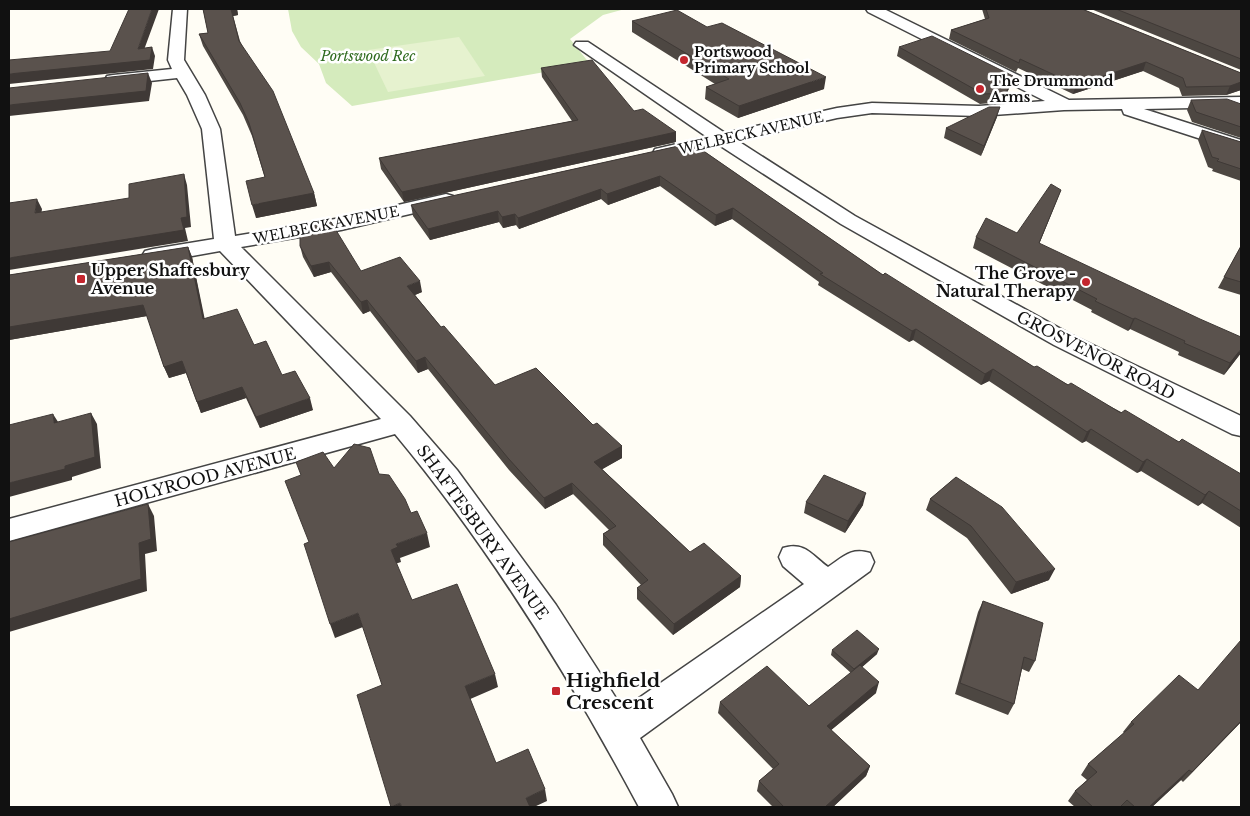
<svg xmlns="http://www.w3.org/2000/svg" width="1250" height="816" font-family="'Libre Baskerville',serif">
<rect width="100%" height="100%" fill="#fffdf5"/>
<path fill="#d5ebbd" d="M288 9H625L603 15 570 39 590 64 352 106 326 83 319 64 301 47 292 31Z"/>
<path fill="#e6f2cf" d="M459 37 485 76 388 92 368 50Z"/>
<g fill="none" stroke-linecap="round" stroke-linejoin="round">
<defs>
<path id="street" d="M173 9H187L184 60 205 95 220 129 235 236 341 218 446 194 453 196 456 200 453 204 341 230 241 247 410 416 457 470 556 605 623 709 804 584 783 566 779 557 783 548C804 541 812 555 828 567 843 557 851 547 870 553L874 562 870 571 640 738 672 794 678 807H639C569 676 490 548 395 434L9 541V519L381 419 220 251 153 263 145 261 142 256 145 251 153 249 214 239 202 129 187 95 177 78 113 85 107 84 105 80 107 76 113 75 172 69 168 60Z
M866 9H884L1069 100 1241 97V107L1144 109 1241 140V152L1124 114 1122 109 1064 110 979 116 872 113 837 118 738 141 855 216 1072 335 1241 416V436L1232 434 1054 345 841 224 719 145 662 159 655 157 653 153 655 149 707 137 574 45 576 42H588L725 133 837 108 872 103 979 106 1045 101 868 12Z"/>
</defs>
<use href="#street" stroke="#444" stroke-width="3"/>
<use href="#street" fill="#fff" fill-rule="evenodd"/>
</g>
<path fill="#4d4742" d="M203 9H237L238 15 233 16 240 41 314 193 317 206 256 218 265 178 252 136 243 115 203 46 199 34 208 33Z
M982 9H1082L1241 73V90L1226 95 1182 96 1179 88 1143 71 1073 94 1018 68 1016 72 949 39 951 30 985 19Z
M1091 9H1241V70Z
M632 21 707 27 824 89 738 118 705 99 706 87 715 84 632 32Z
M899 47 1013 76 1010 86 1003 102 980 104 897 56Z
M541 68 676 132V142L404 202 381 169 379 158 572 121 542 77Z
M1191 100 1241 104V138L1192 122 1187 110Z
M997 117 981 156 944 138 946 128Z
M1202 130 1241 142V181L1212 171 1213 169 1208 167 1198 140Z
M692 143 883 275 1034 367 1241 474V528L1202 503 1198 506 1141 471 1137 473 1086 441 1082 443 989 381 981 385 913 340 909 342 818 285 819 282 732 219 715 226 660 186 608 205 601 199 519 229 516 225 503 228 499 222 430 240 413 216 411 205Z
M1061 190 1039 244 1241 353 1224 375 1178 355 1179 352 1130 329 1128 331 1091 312 1092 310 973 248 976 237 1017 233Z
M300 246 361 271 422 292 415 295 441 327 495 385 593 425 622 446V458L602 469 690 552 741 576 740 587 673 635 637 599V588L641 585 603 545V534L609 530 573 494 545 509 509 470 428 369 418 373 370 311 363 314 331 272 314 277 303 257Z
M1241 246V295L1218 288Z
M188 247 192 257 204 319 254 345 313 410 260 428 246 398 201 413 186 373 169 378 164 367 147 316 9 340V275Z
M956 477 1049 580 1011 594 967 538 926 510 930 499Z
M806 502 863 505 845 533 804 513Z
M983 601 1035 661 1029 672 1022 669 1014 704 1008 715 955 694 978 612Z
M832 650 877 654 862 667 876 693 831 730 870 766 866 776 833 807H773L757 791 759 781 773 769 718 713 720 702 809 706 851 673 831 655Z
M1131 722H1241L1183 782 1181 780 1152 807H1075L1068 801 1075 791 1087 780 1081 775 1088 764 1124 733 1123 732Z"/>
<path fill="#3f3936" d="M152 9H159L141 58 138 49Z
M231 9H237L238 15 233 16Z
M152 47 155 56 153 69 9 84V74Z
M1146 62 1143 71 1073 94 1076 85Z
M148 73 152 83 149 101 9 116V105Z
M1013 76 1010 86 1003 102 1006 93Z
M826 77 824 89 738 118 739 106Z
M1241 82V90L1226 95 1230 86Z
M1000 107 997 117 981 156 984 146Z
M676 132V142L404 202 402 192Z
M184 174 187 185 191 227 185 228 188 241 9 270V258L181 218Z
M660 176V186L608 205 607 194Z
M601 189V199L519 229 518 218Z
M1061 190 1057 200 1035 254 1039 243Z
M314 193 317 206 256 218 252 205Z
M37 199 42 209 40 223 35 213Z
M733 208 732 219 715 226 716 215Z
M498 211 499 222 430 240 428 229Z
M515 214 516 225 503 228 502 217Z
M188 247 192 257 207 330 203 319Z
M329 262 331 272 314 277 311 266Z
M420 281 422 292 410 297 407 286Z
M367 300 370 311 363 314 361 302Z
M143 305 147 316 9 340V327Z
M1135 318 1130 329 1128 331 1133 319Z
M916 329 913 340 909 342 912 331Z
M1241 349V353L1224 375 1230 363Z
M425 357 428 369 418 373 416 361Z
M182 361 186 373 169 378 164 367Z
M993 369 989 381 981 385 985 374Z
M242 387 246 398 201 413 197 402Z
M310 398 313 410 260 428 256 417Z
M91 413 97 424 101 468 72 477V480L9 497V483L65 466Z
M53 414 60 425 54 423Z
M1091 429 1086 441 1082 443 1087 432Z
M622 446V458L594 474V462Z
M1147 459 1141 471 1137 473 1143 462Z
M572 483 573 494 545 509 544 498Z
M1209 491 1202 503 1198 506 1205 495Z
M866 493 863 505 845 533 848 521Z
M148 504 154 516 157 551 145 554 147 591 9 632V619L139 543Z
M427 533 430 547 400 558 401 562 395 564 391 550 396 544Z
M1055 569 1049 580 1011 594 1016 582Z
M741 576 740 587 673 635 674 624Z
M358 613 363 627 335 638 330 624Z
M879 649 877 654 853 675 854 669Z
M495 674 498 687 468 700 465 686Z
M879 682 876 693 824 736 827 726Z
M1241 721V722L1183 782 1192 772Z
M870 766 866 776 833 807H825Z
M1189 770 1181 780 1152 807H1149Z
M545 789 547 801 534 807H527L526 798Z
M400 803 402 807H391Z"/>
<path fill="#5a524d" stroke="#3f3936" d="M129 9H152L138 49 152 47 150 60 9 74V60L110 51Z
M203 9H231L239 41 273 91 314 193 252 205 246 181 265 177 249 123 240 103 199 34 208 33Z
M986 9H1082L1241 73V82L1230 86 1186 87 1183 78 1146 62 1076 85 1020 59 1019 63 951 30 989 18Z
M1116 9H1241V59Z
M677 10 707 27 722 23 826 77 739 106 706 87 729 79 632 21Z
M932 36 1013 76 1006 93 983 94 899 47Z
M592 60 634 111 643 109 676 132 402 192 379 158 578 120 541 68Z
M148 73 146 91 9 105V88Z
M1227 99 1241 104V127L1196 112 1191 100Z
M989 107H1000L984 146 946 128Z
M1202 130 1241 142V169L1217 161 1219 159 1212 157Z
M692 143 883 275 885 273 912 290 1034 367 1037 366 1068 385 1071 383 1121 413 1125 410 1179 442 1182 439 1241 474V511L1209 491 1205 495 1147 459 1143 462 1091 429 1087 432 993 369 985 374 916 329 912 331 820 274 823 273 733 208 716 215 660 176 607 194 601 189 518 218 515 214 502 217 498 211 428 229 411 205Z
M184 174 187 217 181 218 184 230 9 258V203L37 199 35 213 129 198V184Z
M1051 184 1061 190 1039 243 1200 319 1241 337V349L1230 363 1184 343 1185 341 1135 318 1133 319 1095 301 1097 299 976 237 986 218 1017 233Z
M331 222 361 271 400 257 420 281 407 286 441 327 444 326 495 385 536 368 593 425 597 423 622 446 594 462 690 552 704 543 741 576 674 624 637 588 648 580 603 534 616 526 572 483 544 498 508 458 425 357 416 361 367 300 361 302 329 262 311 266 300 246V238L312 226Z
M1241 246V282L1224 277Z
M188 247 203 319 237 309 254 345 266 341 282 375 295 371 310 398 256 417 242 387 197 402 182 361 164 367 143 305 9 327V275Z
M91 413 95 457 65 466V469L9 483V425L53 414 54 423Z
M354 444 370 448 379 474 389 475 405 499 411 513 417 511 427 533 396 544 398 547 391 550 412 600 457 584 495 674 465 686 496 763 528 749 545 789 526 798 530 807H402L400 803 391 807 357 695 382 685 358 613 330 624 304 544 309 542 285 481 301 475 296 462 323 452 334 468Z
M824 475 866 493 848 521 806 502Z
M956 477 1002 507 1055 569 1016 582 971 526 930 499Z
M148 504 151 539 139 543 141 579 9 619V542Z
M983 601 1043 623 1035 661 1024 657 1014 704 960 683Z
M857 630 879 649 854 669 832 650Z
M1241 640V721L1192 772 1189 770 1149 807H1135L1127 800 1120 807H1093L1075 791 1097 772 1088 764 1134 724 1131 722 1179 675 1198 690Z
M860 665 879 682 827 726 870 766 825 807H784L759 781 779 764 720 702 767 666 809 706Z"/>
<g fill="#c4262e" stroke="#fff" stroke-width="2">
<circle cx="684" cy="60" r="5"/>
<circle cx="980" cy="89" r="5"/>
<rect x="76" y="274" width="10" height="10" rx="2.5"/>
<circle cx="1086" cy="282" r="5"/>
<rect x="551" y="686" width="10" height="10" rx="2.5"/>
</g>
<g text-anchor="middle" stroke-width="5" stroke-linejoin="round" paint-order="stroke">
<g font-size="14" font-weight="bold" fill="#111" stroke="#fff" text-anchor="start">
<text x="694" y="57">Portswood<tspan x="694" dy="16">Primary School</tspan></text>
<text x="990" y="86">The Drummond<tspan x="990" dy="16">Arms</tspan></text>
</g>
<g font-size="14" font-style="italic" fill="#2f6b1f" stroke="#fff">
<text x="368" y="61">Portswood Rec</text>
</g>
<g font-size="14" fill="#111" stroke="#fff">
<text transform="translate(751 133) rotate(-13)" y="5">WELBECK AVENUE</text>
<text transform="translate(326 225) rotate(-11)" y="5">WELBECK AVENUE</text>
</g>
<g font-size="16" font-weight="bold" fill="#111" stroke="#fff" text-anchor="start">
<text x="91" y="276">Upper Shaftesbury<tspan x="91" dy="18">Avenue</tspan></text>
<text x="1076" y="279" text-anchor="end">The Grove -<tspan x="1076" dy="18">Natural Therapy</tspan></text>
</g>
<g font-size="16" fill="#111" stroke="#fff">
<text transform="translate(1096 355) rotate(27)" y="6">GROSVENOR ROAD</text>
<text transform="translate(205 477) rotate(-15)" y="6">HOLYROOD AVENUE</text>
<text transform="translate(483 532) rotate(54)" y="6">SHAFTESBURY AVENUE</text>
</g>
<g font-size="19" font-weight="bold" fill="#111" stroke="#fff" text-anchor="start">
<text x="566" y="687">Highfield<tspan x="566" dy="22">Crescent</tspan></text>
</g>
</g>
<rect width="1250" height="816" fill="none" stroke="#111111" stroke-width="20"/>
</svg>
